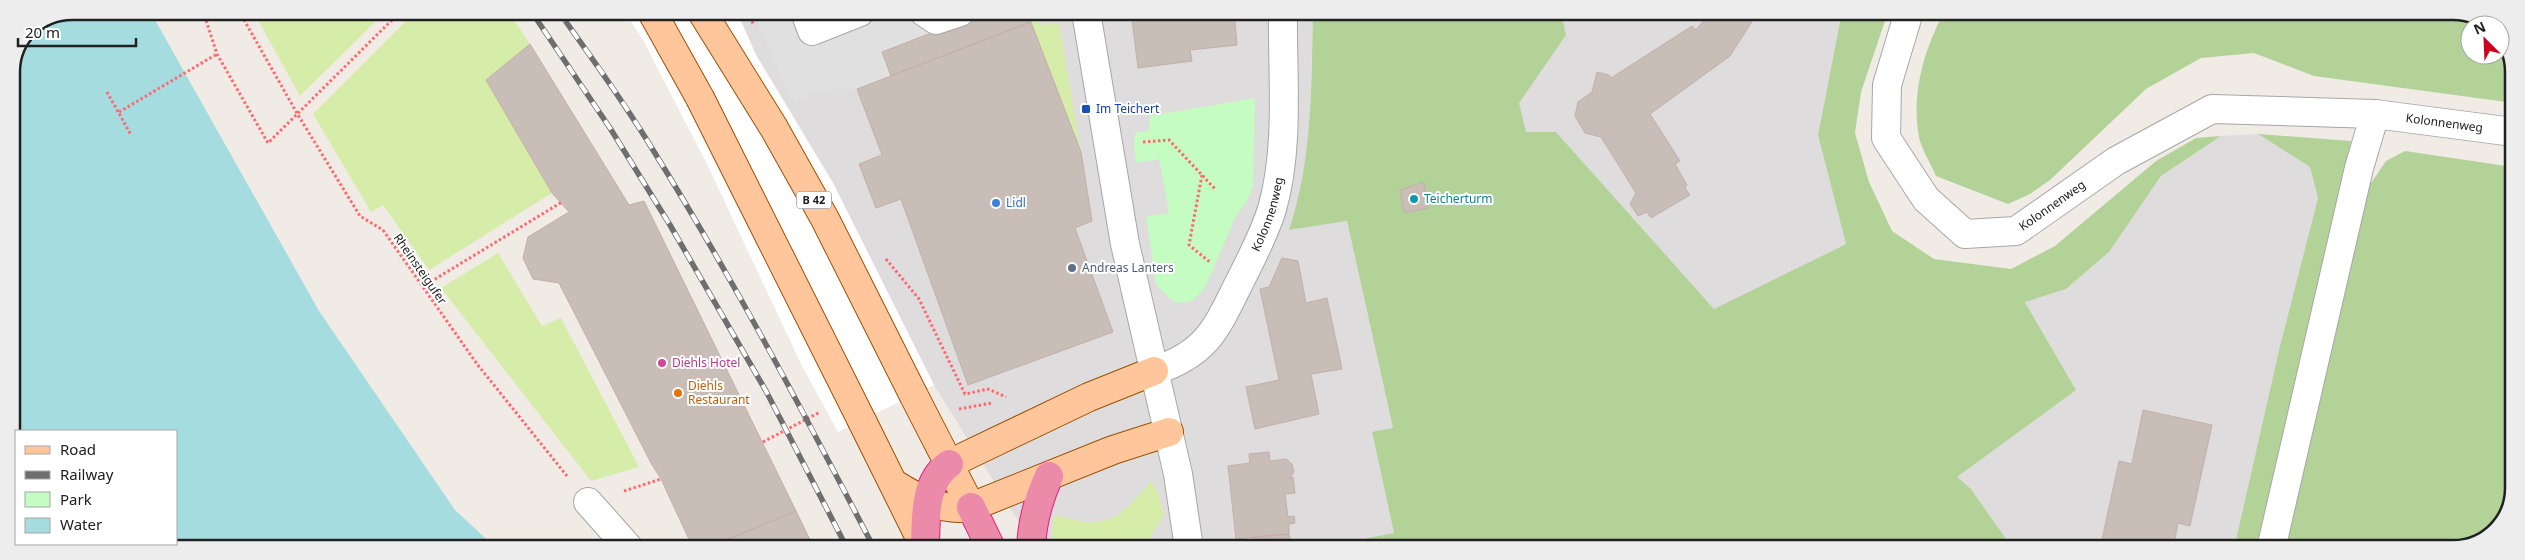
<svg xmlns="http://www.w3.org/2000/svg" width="2525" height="560" font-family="'Noto Sans',sans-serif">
<rect width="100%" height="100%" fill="#f1ebe5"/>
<path fill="#dedcdd" d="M737 12H1313L1309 143 1298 204 1289 230 1347 221 1393 429 1372 433 1394 533 1317 548H1035L934 385 833 183 756 55Z
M1561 12H1842L1818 135 1846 244 1714 309 1556 132 1526 133 1518 103 1566 35Z
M2258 134 2310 167 2318 198 2279 350 2234 549H2013L1971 489 1956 477 2076 390 2025 301 2066 289 2109 252 2161 176 2221 136Z"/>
<path fill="#d5eda9" d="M253 11H386L300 96Z
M416 11H508L530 44 486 80 552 193 429 270 383 205 371 212 313 114Z
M1029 19 1040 25 1059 23 1081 152Z
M498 253 542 326 561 318 639 467 591 481 441 288Z
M1151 481 1158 492 1164 515 1144 548H1053L1052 528 1054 515C1108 530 1116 522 1151 481Z"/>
<path fill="#b2d298" d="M1313 12H1561L1566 35 1519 103 1526 132H1556L1714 309 1846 244 1818 135 1842 12H1888L1861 92 1855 133 1869 182 1892 231 1934 259 2011 269 2055 246 2156 161 2196 138 2221 136 2161 176 2109 252 2066 289 2025 302 2076 390 1957 477 1971 489 2013 549 1317 548 1394 533 1372 432 1393 428 1347 221 1289 230C1313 159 1311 86 1313 12Z
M1944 12H2465L2487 25H2470V55H2500V35L2514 68V103L2314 76 2254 53 2201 58 2146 89 2050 180 2030 194 2008 204 1936 176C1931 164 1922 150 1919 137 1911 94 1924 50 1944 12Z
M2258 134 2351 141 2257 549H2234L2279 350 2318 198 2310 167Z
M2405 151 2513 167V500L2490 536 2453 549H2282L2367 189 2386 161Z"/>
<path fill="#c5fcc1" d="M1255 98 1253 186 1247 201 1236 216 1205 288 1192 301 1178 303 1169 298 1156 284 1146 217 1169 213 1159 159 1136 163 1134 143 1135 133 1149 131 1150 116Z"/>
<path fill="#e0e0e0" d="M754 12H986L882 52 891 76 857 89 820 90 796 102 790 98Z"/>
<path fill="#a4dce0" d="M72 11H150L319 311 455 510 496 548H60L53 544H176V431H16V506L12 496 11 72 29 29Z"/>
<path fill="#fff" d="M625 12H737L756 55 833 183 934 385 838 432 801 364 707 164 644 42Z"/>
<path fill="#c9bdb8" stroke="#c3afa7" d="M986 12H994L998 20 1018 12H1027L1031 22 891 76 882 52Z
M1131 12H1234L1237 45 1190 50 1192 61 1138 68Z
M1710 12H1758L1730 56 1650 114 1680 161 1675 164 1687 185 1685 188 1690 195 1651 218 1647 212 1638 216 1630 204 1636 193 1601 137 1585 133 1575 116 1578 102 1592 92 1597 72 1609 75 1611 78 1692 26 1696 30Z
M1031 22 1081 152 1092 221 1075 228 1113 332 968 385 901 199 876 208 859 164 882 155 857 89Z
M530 44 629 205 644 201 796 511 707 548H693L661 479 651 463 559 283 533 279 523 258 528 237 569 212 552 193 486 80Z
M1424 182 1428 208 1404 213 1400 190Z
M1282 258 1298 261 1306 303 1327 298 1342 369 1311 374 1319 414 1255 429 1246 387 1279 380 1260 289 1269 287Z
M2143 410 2212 425 2190 526 2178 523 2173 549H2100L2119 461 2132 464Z
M1269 452 1270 461 1286 459 1292 464 1294 472 1289 479 1293 477 1295 493 1285 494 1288 517 1294 516 1295 523 1289 524V534L1236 539 1228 466 1250 463 1249 454Z
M796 511 814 548H707Z
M1289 534 1292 548H1255L1253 537Z"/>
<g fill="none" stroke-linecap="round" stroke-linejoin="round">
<defs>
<g id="minor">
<path d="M805 12 812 31 860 12"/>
<path d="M924 12 936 20 960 12"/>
<path d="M1086 12 1125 244 1178 474 1189 548"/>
<path id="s1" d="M1909 12 1887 85 1886 138 1926 199 1965 234 2016 231 2116 161 2212 109 2375 114 2513 132"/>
<path id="s2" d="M1154 371C1205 354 1215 332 1238 285 1250 261 1264 235 1272 209 1290 146 1282 76 1283 12"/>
<path d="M588 502 629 548"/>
<path d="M2271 549 2359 168 2375 114"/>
</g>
<path id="major" d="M652 12 700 98
M914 396 971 507
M862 421 925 548
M949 464 1089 397 1154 371
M893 483C917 498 941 512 971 507L1113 450 1169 432"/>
<path id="highway" d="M971 507 991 548
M925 548C926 519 923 483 949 464
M1031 548C1032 522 1038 500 1049 476"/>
</defs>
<use href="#minor" stroke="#a7a7a7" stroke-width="30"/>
<use href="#major" stroke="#9b5100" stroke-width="30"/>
<use href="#highway" stroke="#e41d7f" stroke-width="30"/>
<path stroke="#ff686f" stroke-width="3" stroke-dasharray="2.5 2.5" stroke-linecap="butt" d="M203 11 217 54 268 143 401 11
M239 11 298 115 360 216 383 230 477 364 567 476
M748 12 754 26
M107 92 131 135
M119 112 217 54
M1143 142 1169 140 1216 190
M1202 175 1189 245 1211 263
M886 259 919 299 965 394 988 389 1006 397
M422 287 562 202
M959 409 992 403
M763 442 820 412
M624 491 661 479"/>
<use href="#minor" stroke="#fff" stroke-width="28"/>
<use href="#major" stroke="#ffc69c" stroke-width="28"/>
<use href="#highway" stroke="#ec8aaa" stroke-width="28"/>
<defs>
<path id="rail" d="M531 11 610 128 670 225 766 391 847 548
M559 12C591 57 624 102 653 150 733 279 804 413 874 548"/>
</defs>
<use href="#rail" stroke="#6e6e6e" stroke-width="5.5"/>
<use href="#rail" stroke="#fff" stroke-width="4" stroke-dasharray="11" stroke-linecap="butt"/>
<defs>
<path id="major-bridge" d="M702 12 774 128 825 219 914 396
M700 98 862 421"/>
</defs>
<use href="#major-bridge" stroke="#9b5100" stroke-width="30" stroke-linecap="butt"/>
<use href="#major-bridge" stroke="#ffc69c" stroke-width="28"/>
</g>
<rect fill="#1a4fb4" stroke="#fff" stroke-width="2" x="1081" y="104" width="10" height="10" rx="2.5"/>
<circle fill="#0f9aa8" stroke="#fff" stroke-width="2" cx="1414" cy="199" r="5"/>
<circle fill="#3f7fe0" stroke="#fff" stroke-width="2" cx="996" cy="203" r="5"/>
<circle fill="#5c6f8a" stroke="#fff" stroke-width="2" cx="1072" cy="268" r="5"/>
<circle fill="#d1479c" stroke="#fff" stroke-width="2" cx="662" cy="363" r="5"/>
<circle fill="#e8710a" stroke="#fff" stroke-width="2" cx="678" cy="393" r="5"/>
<g text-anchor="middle" stroke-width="4" stroke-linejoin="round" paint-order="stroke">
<rect fill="#fff" stroke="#636363" stroke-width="1" x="796.5" y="191.5" width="35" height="17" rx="4"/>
<g font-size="11" font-weight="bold" fill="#202020">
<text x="814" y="204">B 42</text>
</g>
<g font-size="12" fill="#164399" stroke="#fff" text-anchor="start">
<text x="1096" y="113">Im Teichert</text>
</g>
<g font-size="12" fill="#202020" stroke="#fff">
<text dy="4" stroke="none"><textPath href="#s1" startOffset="770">Kolonnenweg</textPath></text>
<text dy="4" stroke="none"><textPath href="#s1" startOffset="350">Kolonnenweg</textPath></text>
<text dy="4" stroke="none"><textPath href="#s2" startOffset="202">Kolonnenweg</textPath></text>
<text transform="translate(420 269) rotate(55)" y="4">Rheinsteigufer</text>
</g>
<g font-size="12" fill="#0d838f" stroke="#fff" text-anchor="start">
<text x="1424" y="203">Teicherturm</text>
</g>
<g font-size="12" fill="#366cbe" stroke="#fff" text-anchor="start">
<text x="1006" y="207">Lidl</text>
</g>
<g font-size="12" fill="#4e5e75" stroke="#fff" text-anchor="start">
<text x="1082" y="272">Andreas Lanters</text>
</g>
<g font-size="12" fill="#b23c85" stroke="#fff" text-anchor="start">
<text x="672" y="367">Diehls Hotel</text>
</g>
<g font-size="12" fill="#c56008" stroke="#fff" text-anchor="start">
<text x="688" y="390">Diehls<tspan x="688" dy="14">Restaurant</tspan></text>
</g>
</g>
<path d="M0 0H2525V560H0ZM72 20H2453A52 52 0 0 1 2505 72V488A52 52 0 0 1 2453 540H72A52 52 0 0 1 20 488V72A52 52 0 0 1 72 20Z" fill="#ededed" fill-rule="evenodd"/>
<path fill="none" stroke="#202020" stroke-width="2.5" d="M72 20H2453A52 52 0 0 1 2505 72V488A52 52 0 0 1 2453 540H72A52 52 0 0 1 20 488V72A52 52 0 0 1 72 20Z"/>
<rect x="15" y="430" width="162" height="115" fill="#ffffff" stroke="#a6a6a6"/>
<rect x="25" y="446" width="25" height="8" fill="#ffc69c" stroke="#a6a6a6"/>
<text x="60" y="455" font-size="15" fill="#202020">Road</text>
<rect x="25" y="471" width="25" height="8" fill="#6e6e6e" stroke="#a6a6a6"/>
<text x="60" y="480" font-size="15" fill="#202020">Railway</text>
<rect x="25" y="492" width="25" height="15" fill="#c5fcc1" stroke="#a6a6a6"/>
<text x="60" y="505" font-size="15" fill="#202020">Park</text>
<rect x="25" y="518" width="25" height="15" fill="#a4dce0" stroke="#a6a6a6"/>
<text x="60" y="530" font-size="15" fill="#202020">Water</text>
<g transform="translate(2485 40) rotate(336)"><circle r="24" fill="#ffffff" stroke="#a6a6a6"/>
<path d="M0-4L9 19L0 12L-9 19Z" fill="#cf001e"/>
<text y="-8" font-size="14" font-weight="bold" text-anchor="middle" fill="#202020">N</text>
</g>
<path d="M18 38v8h118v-8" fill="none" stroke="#202020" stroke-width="2.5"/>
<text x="25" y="38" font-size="15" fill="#202020" stroke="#ffffff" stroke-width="4" paint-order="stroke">20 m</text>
</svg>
